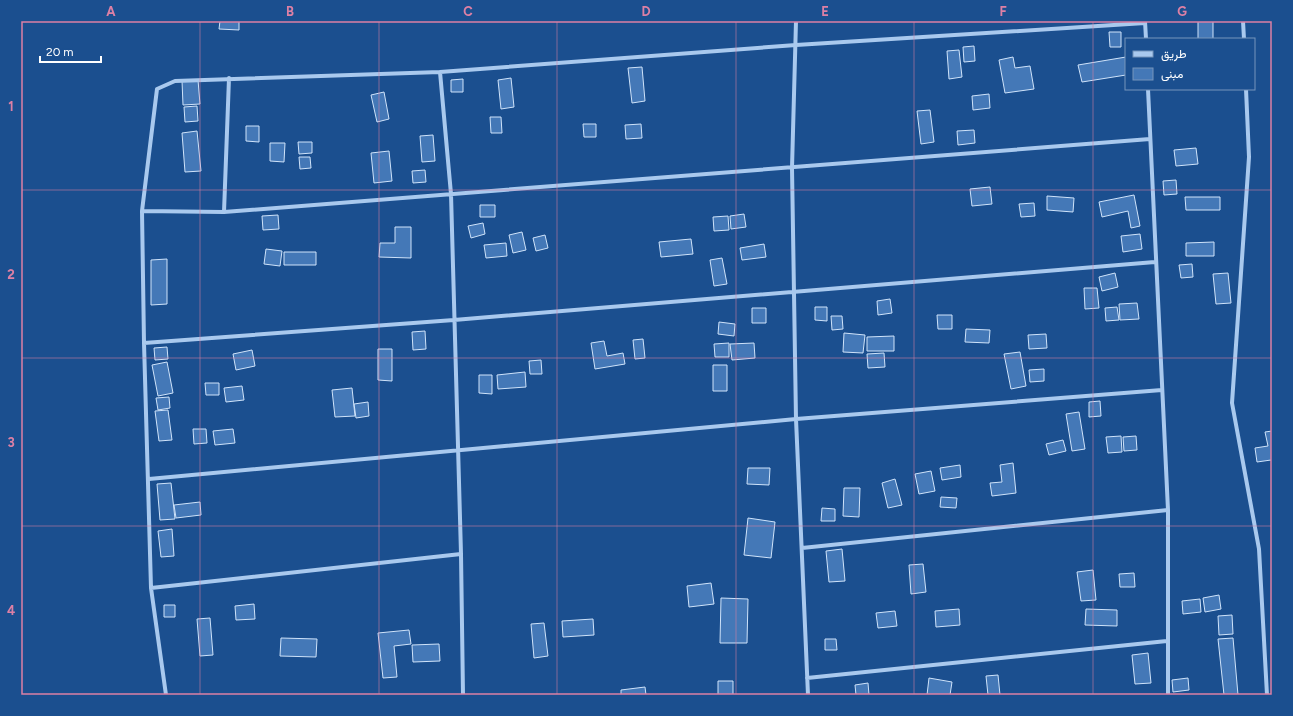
<svg xmlns="http://www.w3.org/2000/svg" width="1293" height="716" font-family="Figtree,Vazirmatn,sans-serif">
<rect width="100%" height="100%" fill="#1b4f8f"/>
<path fill="#4478b7" stroke="#cfe3fa" d="M220 21H239V30L219 29Z
M1198 21H1213V39H1198Z
M1109 32H1121V47H1110Z
M974 46 975 61 964 62 963 47Z
M959 50 962 77 949 79 947 51Z
M1013 57 1015 68 1030 66 1034 89 1005 93 999 60Z
M1126 57V75L1082 82 1078 65Z
M642 67 645 101 632 103 628 68Z
M511 78 514 107 501 109 498 80Z
M463 79V92H451V80Z
M198 80 200 104 183 105 182 81Z
M384 92 389 119 377 122 371 95Z
M989 94 990 108 973 110 972 96Z
M197 106 198 121 185 122 184 107Z
M930 110 934 142 921 144 917 111Z
M490 117H501L502 133H491Z
M583 124H596V137H584Z
M641 124 642 138 626 139 625 125Z
M246 126H259V142L246 141Z
M974 130 975 143 958 145 957 131Z
M197 131 201 171 185 172 182 133Z
M433 135 435 161 422 162 420 136Z
M298 142H312V153L299 154Z
M270 143H285L284 162 270 161Z
M1196 148 1198 164 1176 166 1174 150Z
M389 151 392 181 374 183 371 153Z
M299 157H310L311 168 300 169Z
M425 170 426 182 413 183 412 171Z
M1176 180 1177 194 1164 195 1163 181Z
M990 187 992 204 972 206 970 189Z
M1134 195 1140 226 1131 228 1128 211 1102 217 1099 202Z
M1047 196 1074 198 1073 212 1047 210Z
M1185 197H1220V210H1186Z
M1034 203 1035 216 1021 217 1019 204Z
M480 205H495V217H480Z
M744 214 746 227 731 229 730 216Z
M278 215 279 229 263 230 262 216Z
M728 216 729 230 714 231 713 217Z
M483 223 485 234 471 238 468 226Z
M395 227H411V258L379 257 380 243H395Z
M522 232 526 250 513 253 509 235Z
M1140 234 1142 249 1123 252 1121 236Z
M545 235 548 248 536 251 533 238Z
M691 239 693 254 661 257 659 242Z
M1214 242V256H1186V243Z
M506 243 507 256 486 258 484 245Z
M764 244 766 257 742 260 740 248Z
M266 249 282 251 280 266 264 264Z
M284 252H316V265H284Z
M722 258 727 284 714 286 710 260Z
M167 259V304L151 305V260Z
M1192 264 1193 277 1181 278 1179 265Z
M1115 273 1118 287 1102 291 1099 277Z
M1228 273 1231 303 1216 304 1213 274Z
M1084 288H1097L1099 308 1085 309Z
M890 299 892 313 878 315 877 301Z
M1137 303 1139 319 1120 320 1119 304Z
M815 307H827V321L815 320Z
M1117 307 1119 320 1106 321 1105 308Z
M752 308H766V323H752Z
M937 315H952V329H938Z
M831 316H842L843 329 832 330Z
M719 322 735 324 734 336 718 334Z
M966 329 990 330 989 343 965 342Z
M425 331 426 349 413 350 412 332Z
M844 333 865 335 863 353 843 352Z
M1046 334 1047 348 1029 349 1028 335Z
M894 336V351H867V337Z
M643 339 645 358 635 359 633 340Z
M604 341 607 356 623 353 625 364 595 369 591 343Z
M729 343V357H715L714 344Z
M754 343 755 358 732 360 730 344Z
M167 347 168 359 155 360 154 348Z
M378 349H392V381L378 380Z
M252 350 255 366 236 370 233 354Z
M1020 352 1026 386 1011 389 1004 354Z
M884 353 885 367 868 368 867 354Z
M541 360 542 374H530L529 361Z
M167 362 173 393 158 396 152 365Z
M713 365H727V391H713Z
M1044 369V381L1030 382 1029 370Z
M525 372 526 387 498 389 497 375Z
M479 375H492V394L479 393Z
M205 383H219V395H206Z
M242 386 244 400 226 402 224 388Z
M352 388 355 416 335 417 332 390Z
M169 397 170 408 158 410 156 398Z
M1100 401 1101 416 1089 417V402Z
M368 402 369 416 356 418 354 404Z
M168 410 172 440 159 441 155 411Z
M1079 412 1085 449 1072 451 1066 414Z
M193 429H206L207 443 194 444Z
M233 429 235 443 215 445 213 431Z
M1272 431V463L1271 460 1257 462 1255 448 1268 446 1265 432Z
M1121 436 1122 452 1108 453 1106 437Z
M1136 436 1137 450 1124 451 1123 437Z
M1063 440 1066 451 1049 455 1046 444Z
M1013 463 1016 493 992 496 990 483 1002 482 1000 465Z
M960 465 961 477 942 480 940 468Z
M748 468H770L769 485 747 484Z
M931 471 935 491 919 494 915 474Z
M895 479 902 505 888 508 882 483Z
M171 483 175 519 160 520 157 484Z
M844 488H860L859 517 843 516Z
M941 497 957 498 956 508 940 507Z
M200 502 201 515 176 518 174 505Z
M822 508 835 509V521H821Z
M748 518 775 522 771 558 744 555Z
M172 529 174 556 161 557 158 531Z
M842 549 845 581 829 582 826 551Z
M923 564 926 592 911 594 909 565Z
M1093 570 1096 600 1081 601 1077 572Z
M1134 573 1135 587H1120L1119 574Z
M711 583 714 604 689 607 687 586Z
M1219 595 1221 609 1205 612 1203 598Z
M721 598 748 599 747 643H720Z
M1200 599 1201 612 1183 614 1182 601Z
M254 604 255 619 236 620 235 606Z
M164 605H175V617H164Z
M959 609 960 625 936 627 935 611Z
M1086 609 1117 610V626L1085 625Z
M895 611 897 626 878 628 876 613Z
M1232 615 1233 634 1219 635 1218 616Z
M210 618 213 655 200 656 197 619Z
M593 619 594 635 563 637 562 621Z
M544 623 548 656 534 658 531 624Z
M409 630 411 644 394 646 397 677 383 678 378 633Z
M281 638 317 639 316 657 280 656Z
M1233 638 1238 695H1224L1218 639Z
M825 639H836L837 650H825Z
M439 644 440 661 413 662 412 645Z
M1148 653 1151 683 1135 684 1132 655Z
M998 675 1000 695H988L986 676Z
M929 678 952 682 950 695H927Z
M1188 678 1189 690 1173 692 1172 680Z
M718 681H733V695H718Z
M868 683 869 695H856L855 685Z
M645 687 646 695H621V690Z"/>
<g fill="none" stroke-linecap="round" stroke-linejoin="round">
<path stroke="#a9c9ee" stroke-width="4" d="M796 21 792 168 796 419 808 695
M1145 21 1146 39
M1243 21 1244 39
M440 72 451 194 461 554 463 695
M1148 89 1168 510V695
M1246 89 1249 157 1232 403 1259 549 1267 695
M142 211 224 212 1150 139
M224 212 229 78
M144 343 454 320 1155 262
M149 479 796 419 1162 390
M802 548 1168 510
M151 588 461 554
M807 678 1167 641
M166 695 151 588 144 343 142 211 157 89 175 81 440 72 796 45 1145 23"/>
</g>
<path fill="none" stroke="#dd80a5" stroke-width="1" stroke-opacity="0.55" d="M200 21V695M379 21V695M557 21V695M736 21V695M914 21V695M1093 21V695M21 190H1272M21 358H1272M21 526H1272"/>
<rect width="1293" height="716" fill="none" stroke="#1b4f8f" stroke-width="44"/>
<rect x="1125" y="38" width="130" height="52" fill="#1b4f8f" stroke="#7695bc"/>
<rect x="1133" y="51" width="20" height="6" fill="#a9c9ee" stroke="#7695bc"/>
<text x="1161" y="58" font-size="12" fill="#ffffff">طريق</text>
<rect x="1133" y="68" width="20" height="12" fill="#4478b7" stroke="#7695bc"/>
<text x="1161" y="78" font-size="12" fill="#ffffff">مبنى</text>
<path d="M40 56v6h61v-6" fill="none" stroke="#ffffff" stroke-width="2"/>
<text x="46" y="56" font-size="12" fill="#ffffff" stroke="#1b4f8f" stroke-width="3" paint-order="stroke">20 m</text>
<rect x="22" y="22" width="1249" height="672" fill="none" stroke="#dd80a5" stroke-width="1.5"/>
<g font-size="13" text-anchor="middle" font-weight="bold" fill="#dd80a5">
<text x="111" y="16">A</text>
<text x="290" y="16">B</text>
<text x="468" y="16">C</text>
<text x="646" y="16">D</text>
<text x="825" y="16">E</text>
<text x="1003" y="16">F</text>
<text x="1182" y="16">G</text>
<text x="11" y="111">1</text>
<text x="11" y="279">2</text>
<text x="11" y="447">3</text>
<text x="11" y="615">4</text>
</g>
</svg>
